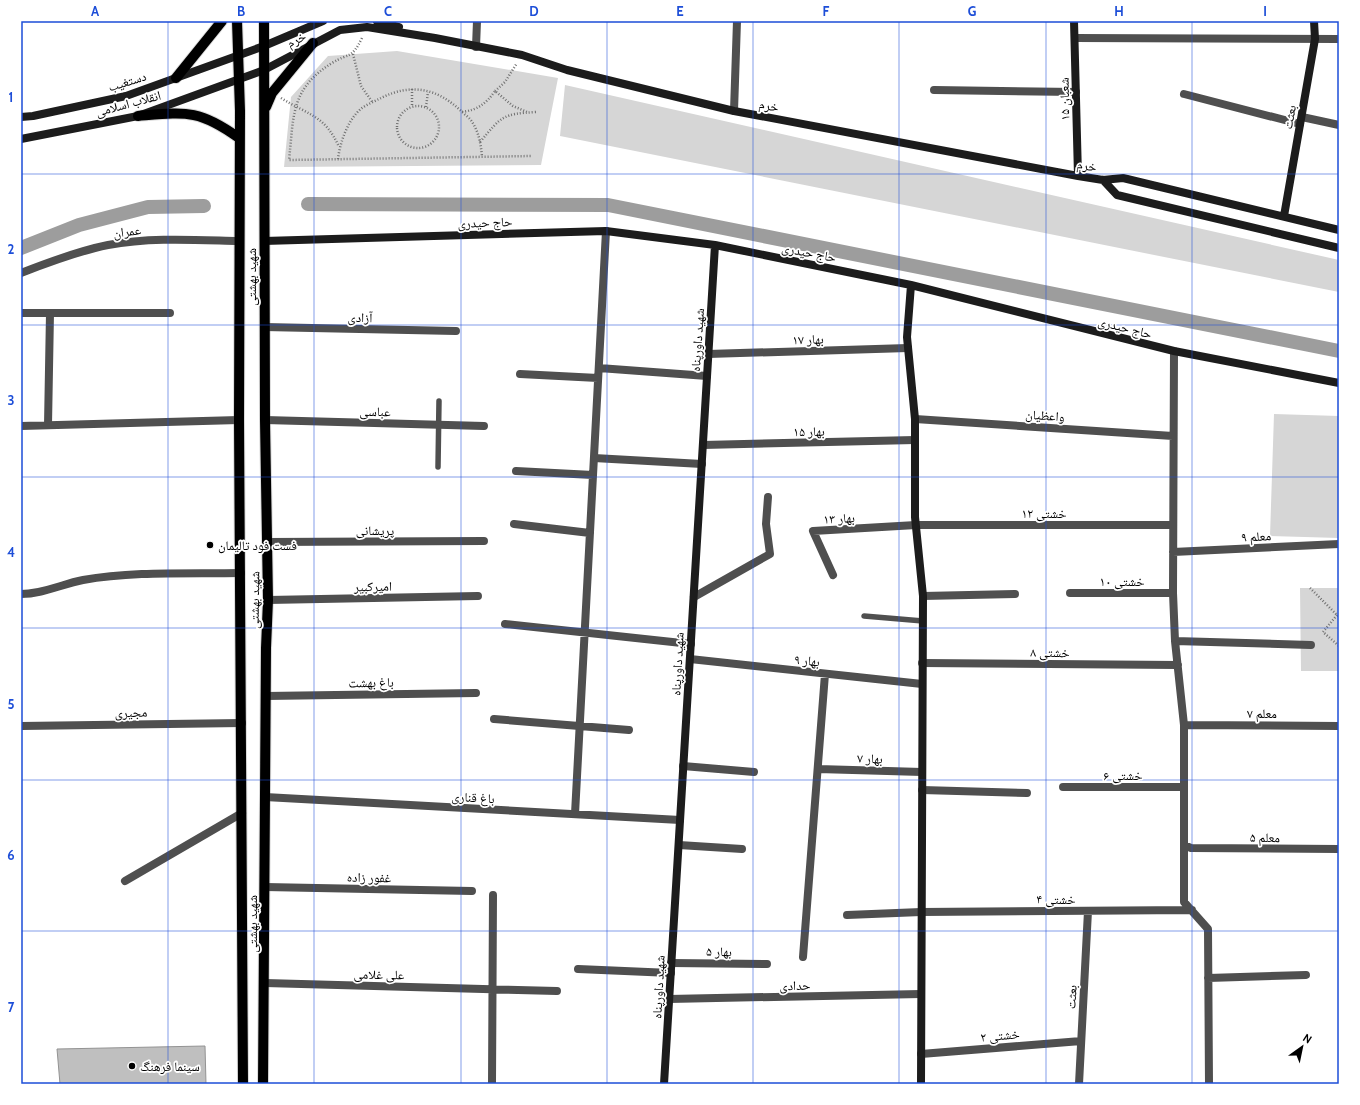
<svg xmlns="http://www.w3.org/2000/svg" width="1360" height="1105" font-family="Cabin,'Noto Naskh Arabic',sans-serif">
<rect width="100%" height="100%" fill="#fff"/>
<path fill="#d6d6d6" d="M397 51 558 78 541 165 284 167 291 97 328 56Z
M565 85 1339 260V292L560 136Z
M1274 414 1339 416V538L1270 536Z
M1300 588H1339V671H1301Z"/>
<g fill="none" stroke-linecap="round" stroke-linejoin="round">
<path stroke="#9d9d9d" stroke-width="14" d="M308 204 608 205 1339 351
M21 248 79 225 148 207 204 206"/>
</g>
<path fill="#bfbfbf" stroke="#939393" d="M205 1046 206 1084H60L57 1049Z"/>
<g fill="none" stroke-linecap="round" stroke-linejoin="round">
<defs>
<path id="primary" d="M237 21 240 111 239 420 243 1084
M176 78 222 21
M266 107 272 93 313 43
M138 116C186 112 199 109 239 138
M263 1084 266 648 268 600 265 420 264 21"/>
</defs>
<use href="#primary" stroke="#dbdbdb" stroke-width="12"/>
<path stroke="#717171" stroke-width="2.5" stroke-dasharray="1 2" stroke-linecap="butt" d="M362 38C351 60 350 52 332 63 290 89 294 116 289 160L532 156
M353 54 361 86 373 103
M412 89V106
M495 91 505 82 517 63
M281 98C308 115 325 115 339 147
M397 127a21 21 0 1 1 42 0a21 21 0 1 1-42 0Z
M426 107 428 92
M462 112C477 110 486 104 495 91L513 106 527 112
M480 142C502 116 502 114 536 112
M338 159C340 142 348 119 362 108 368 104 375 101 381 98 411 83 437 88 461 111 465 115 470 118 472 122 479 132 481 145 482 157
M1310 588 1339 617
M1337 615 1323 632 1339 646"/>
<path stroke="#4f4f4f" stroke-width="5.5" d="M438 467 439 401
M864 616 923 621"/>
<path stroke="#4f4f4f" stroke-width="8" d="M1075 38 1339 39
M476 47 477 21
M934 90 1076 92
M1184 94 1300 124
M734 111 737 21
M1302 117 1339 125
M21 273C49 262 78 251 108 245 151 237 196 240 239 241
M21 313H170
M264 327 456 331
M1174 351 1173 593 1175 641
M708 354 908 348
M599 368 707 376
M520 374 598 378
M915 419 1173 436
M265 420 484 426
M48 425 50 313
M21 426 239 420
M703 445 915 440
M594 458 702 464
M516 471 593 475
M514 524 590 533
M267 542 484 541
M1173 552 1339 544
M833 575 813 531 916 525H1173
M1070 593H1173
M21 594C43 594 62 584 83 580 134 571 189 574 241 573
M923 596 1015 594
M694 597 770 554 766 524 768 497
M268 600 478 596
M505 624 691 644
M690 659 922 684
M922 663 1178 665
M266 696 476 693
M494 719 629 730
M1184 725 1339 726
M21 726 242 723
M683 766 754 772
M818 769 922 772
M1063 787H1184
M922 790 1027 793
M265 797 680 820
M575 814 606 231
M679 845 742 849
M1184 845V725L1175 641 1311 645
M125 881 242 813
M265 887 472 891
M847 915 921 912 1192 910
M803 957 825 674
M671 963 767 964
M578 969 671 973
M1208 978 1306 975
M265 983 557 991
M669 999 921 994
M921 1054 1081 1041
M492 1084 493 895
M1079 1084 1088 911
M1209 1084 1208 929 1184 902V845L1191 848 1339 849"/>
<path stroke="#1c1c1c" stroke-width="8" d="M377 21 399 27
M1074 21 1078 176
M21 117 33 116 126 96 264 46 323 21
M21 139 138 116 264 70 340 30 367 27 435 38 522 55 567 70 734 111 1078 176 1103 180 1123 178 1339 230
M1103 180 1117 195 1339 248
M1284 216 1315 39 1314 21
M264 241 606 231 715 245 911 285 1174 351 1339 383
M911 285 907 337 915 419V517L923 596 921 1084
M664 1084 715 245"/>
<use href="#primary" stroke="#000" stroke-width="10"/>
</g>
<path fill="none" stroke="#1d4ed8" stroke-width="1" stroke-opacity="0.55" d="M168 21V1084M314 21V1084M461 21V1084M607 21V1084M753 21V1084M899 21V1084M1046 21V1084M1192 21V1084M21 174H1339M21 325H1339M21 477H1339M21 628H1339M21 780H1339M21 931H1339"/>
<g fill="#000" stroke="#fff" stroke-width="1.5">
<circle cx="210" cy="545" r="4"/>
<circle cx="132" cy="1066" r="4"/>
</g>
<g text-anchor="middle" stroke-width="3.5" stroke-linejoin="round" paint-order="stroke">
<g font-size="13" fill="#000" stroke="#fff">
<text transform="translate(296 39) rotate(-28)" y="5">خرم</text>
<text transform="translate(127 81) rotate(-17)" y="5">دستغیب</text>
<text transform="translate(1064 99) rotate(-91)" y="5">۱۵ شعبان</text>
<text transform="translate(128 103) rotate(-15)" y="5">انقلاب اسلامی</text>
<text transform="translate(769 105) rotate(11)" y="5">خرم</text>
<text transform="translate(1289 117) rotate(-80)" y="5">بعثت</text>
<text transform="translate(1087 165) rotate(10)" y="5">خرم</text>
<text transform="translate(485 222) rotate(-2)" y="5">حاج حیدری</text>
<text transform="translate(127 231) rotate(-7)" y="5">عمران</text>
<text transform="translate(809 252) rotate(11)" y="5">حاج حیدری</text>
<text transform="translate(251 277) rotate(-90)" y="5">شهید بهشتی</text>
<text transform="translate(360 317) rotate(1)" y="5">آزادی</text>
<text transform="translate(1125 327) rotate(14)" y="5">حاج حیدری</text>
<text transform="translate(808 339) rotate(-2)" y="5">بهار ۱۷</text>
<text transform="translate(697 340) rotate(-86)" y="5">شهید داورپناه</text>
<text transform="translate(375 411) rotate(1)" y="5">عباسی</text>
<text transform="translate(1045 415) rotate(4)" y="5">واعظیان</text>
<text transform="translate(809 431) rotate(-1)" y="5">بهار ۱۵</text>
<text x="1044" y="518">خشتی ۱۲</text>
<text transform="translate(839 518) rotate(-3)" y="5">بهار ۱۳</text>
<text x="375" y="535">پریشانی</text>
<text transform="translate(1256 536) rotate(-3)" y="5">معلم ۹</text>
<text x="1122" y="586">خشتی ۱۰</text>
<text transform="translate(373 586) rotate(-1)" y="5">امیرکبیر</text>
<text transform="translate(254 600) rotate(-89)" y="5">شهید بهشتی</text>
<text transform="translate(1050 652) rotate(1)" y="5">خشتی ۸</text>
<text transform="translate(807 660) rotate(6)" y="5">بهار ۹</text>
<text transform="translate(677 664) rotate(-87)" y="5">شهید داورپناه</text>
<text transform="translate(371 682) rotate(-1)" y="5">باغ بهشت</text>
<text transform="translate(131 712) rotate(-1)" y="5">مجیری</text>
<text x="1262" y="718">معلم ۷</text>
<text transform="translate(870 758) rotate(2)" y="5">بهار ۷</text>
<text x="1123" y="780">خشتی ۶</text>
<text transform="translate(473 797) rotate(3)" y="5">باغ قناری</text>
<text transform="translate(1265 837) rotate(1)" y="5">معلم ۵</text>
<text transform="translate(369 877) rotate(1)" y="5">غفور زاده</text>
<text x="1056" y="904">خشتی ۴</text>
<text transform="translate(252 924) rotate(-90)" y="5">شهید بهشتی</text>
<text transform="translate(719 951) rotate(1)" y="5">بهار ۵</text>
<text transform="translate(379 974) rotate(1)" y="5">علی غلامی</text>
<text transform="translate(795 985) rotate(-1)" y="5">حدادی</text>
<text transform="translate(658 987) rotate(-87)" y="5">شهید داورپناه</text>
<text transform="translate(1071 997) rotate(-87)" y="5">بعثت</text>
<text transform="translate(1000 1035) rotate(-5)" y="5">خشتی ۲</text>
</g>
<g font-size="13" fill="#000" stroke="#fff" text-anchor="start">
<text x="218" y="550">فست فود تالیمان</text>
<text x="140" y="1071">سینما فرهنگ</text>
</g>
</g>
<rect width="1360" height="1105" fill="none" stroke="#ffffff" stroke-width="44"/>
<g transform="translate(1302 1047) rotate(33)" stroke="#ffffff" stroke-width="3" paint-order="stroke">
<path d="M0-3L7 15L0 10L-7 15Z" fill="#000000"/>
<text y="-6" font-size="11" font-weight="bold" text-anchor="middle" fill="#000000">N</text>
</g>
<rect x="22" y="22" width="1316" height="1061" fill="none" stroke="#1d4ed8" stroke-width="1.5"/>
<g font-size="13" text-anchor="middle" font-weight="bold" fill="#1d4ed8">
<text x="95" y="16">A</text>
<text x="241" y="16">B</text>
<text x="388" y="16">C</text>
<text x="534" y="16">D</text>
<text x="680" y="16">E</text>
<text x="826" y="16">F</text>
<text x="972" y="16">G</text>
<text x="1119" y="16">H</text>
<text x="1265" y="16">I</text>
<text x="11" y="102">1</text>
<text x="11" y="254">2</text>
<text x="11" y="405">3</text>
<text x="11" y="557">4</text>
<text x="11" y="709">5</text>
<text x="11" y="860">6</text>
<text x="11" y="1012">7</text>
</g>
</svg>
